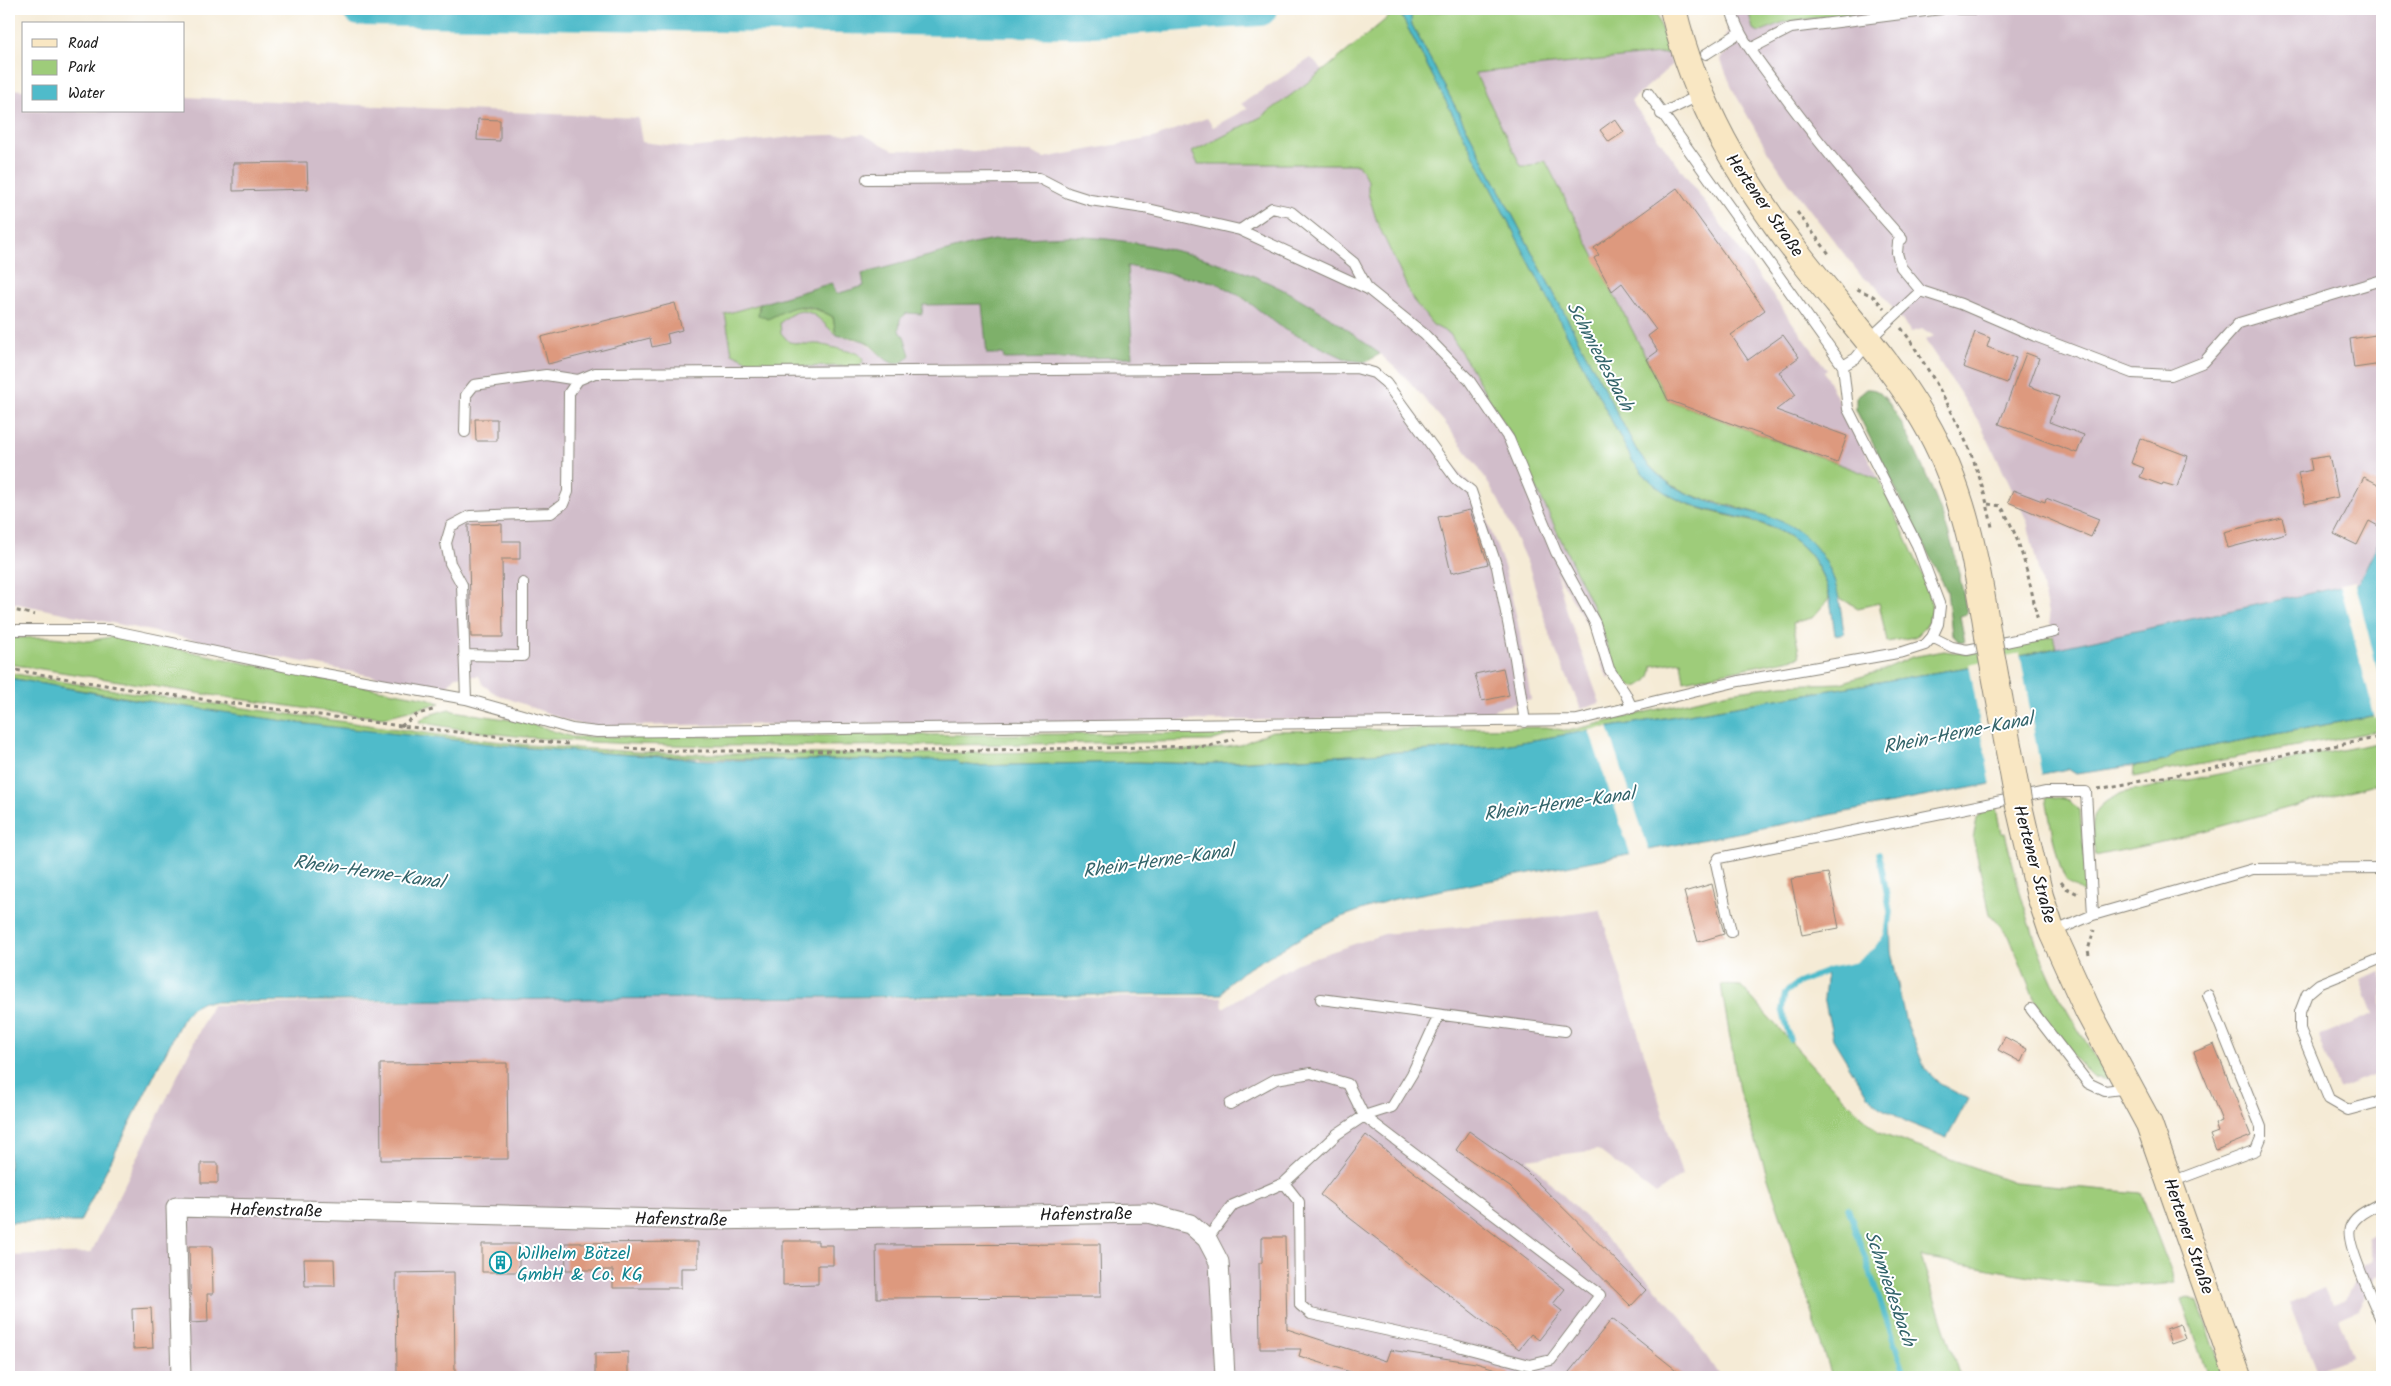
<svg xmlns="http://www.w3.org/2000/svg" width="2391" height="1386" font-family="Kalam,sans-serif">
<rect width="100%" height="100%" fill="#fff"/>
<filter id="ink" filterUnits="userSpaceOnUse"><feTurbulence type="fractalNoise" baseFrequency=".02" numOctaves="2"/><feDisplacementMap in="SourceGraphic" scale="10" xChannelSelector="R" yChannelSelector="G"/><feConvolveMatrix kernelMatrix="1 2 1 2 8 2 1 2 1" color-interpolation-filters="sRGB"/></filter>
<filter id="wash" filterUnits="userSpaceOnUse"><feTurbulence type="fractalNoise" baseFrequency=".0096" numOctaves="4" result="noise"/><feDisplacementMap in="SourceGraphic" scale="20" xChannelSelector="R" yChannelSelector="G"/><feGaussianBlur stdDeviation="1.12" result="paint"/><feColorMatrix in="noise" values="0 0 0 0 0 0 0 0 0 0 0 0 0 0 0 0 0 1.4 0 .05"/><feComposite in="paint" operator="in"/></filter>
<g filter="url(#wash)">
<rect width="100%" height="100%" fill="#f5ebd6"/>
<path fill="#d1bdca" d="M1740 9H1748L1753 29 1759 32 1784 22 1888 9H2382V535L2358 583 2056 648 2027 521 1981 425 1925 340 1934 336 1923 329 1911 332 1874 284 1862 277 1789 183 1768 152 1733 90 1720 58 1732 48 1725 35 1728 33 1725 12Z
M1668 53 1672 65 1631 101 1827 370 1824 372 1879 479 1668 400 1545 161 1531 166H1521L1475 72Z
M1311 58 1323 71 1262 116 1238 130 1198 164H1358L1368 181V193L1377 222 1413 300 1433 325 1450 334 1512 436 1599 620 1616 672 1609 679 1602 666 1591 631 1556 572 1568 615 1600 703 1581 709 1551 640 1529 567 1499 501 1478 467 1445 423 1408 380 1380 354 1310 305 1247 274 1188 254 1033 237 973 244 862 275 865 286 835 295 832 283 726 314 739 356 756 367 856 353 819 344H803L789 342 781 333 780 323 789 314 802 310 816 314 822 322 850 339 863 341 889 362 904 336 899 331 900 319 907 313 922 314V305L983 304 987 354H1003L1004 359 1133 357 1127 266 1214 282 1226 287 1264 313 1285 330 1348 360 1366 362 1381 370 1389 378 1462 476 1475 489 1504 566 1517 619 1531 700 1496 708 1488 718 597 726 574 723 496 694 483 685 479 676H456L448 685 442 688 397 681 9 602V89L24 90V111H184V97L638 118 642 142 691 148 801 136 862 134 893 150 1031 152 1044 158 1153 138 1207 118 1213 127 1248 108 1241 104Z
M1600 910 1682 1175 1656 1194 1598 1150 1527 1159 1651 1283 1680 1316 1720 1377H9V1256L91 1253 212 1005 524 999 1222 997 1223 1008 1295 964 1384 934 1530 920Z
M2382 972V1071L2338 1089 2319 1036 2373 1014 2360 980Z
M2382 1231V1277L2381 1275 2376 1276 2359 1309 2338 1318 2352 1356 2316 1369 2290 1303 2325 1288 2332 1304 2346 1299 2364 1264 2374 1260 2367 1237Z"/>
<path fill="#9ecc7a" stroke="#5d744b" d="M1470 9H1656L1668 53 1475 73 1521 166H1531L1545 160 1668 400 1879 479 1922 573 1933 609 1926 626 1915 637 1887 642 1879 603 1858 608 1838 597C1824 535 1785 519 1728 505 1712 501 1696 498 1681 490 1662 480 1648 466 1636 449L1411 23V14Z
M1748 9H1888L1784 22 1759 32 1753 29Z
M1391 15H1401L1632 460C1645 472 1660 490 1675 498 1723 524 1787 512 1817 566 1823 576 1828 587 1829 599L1812 618 1793 623 1800 657 1684 681 1681 661 1652 666C1652 678 1646 685 1634 687L1622 679 1616 672 1599 620 1512 436 1450 334 1433 325 1413 300 1377 222 1368 193V181L1358 164H1198L1192 152 1263 116 1323 71Z
M760 304 758 309C786 307 807 302 833 317L836 335C816 316 805 299 780 323L781 333 789 342 803 344H819L856 353 862 357 863 362 859 366 755 367 751 362 732 353 725 314Z
M116 636 302 675 427 698 440 703 385 717 353 715 210 695 9 664V638L53 637 88 641Z
M2053 636 2056 648 1974 666 1498 746 1203 764 1135 762 977 766 960 764 956 760C934 762 911 760 889 760 844 760 800 760 755 759 504 755 255 721 9 678V673L134 693 441 735 528 745 637 752 690 754H875L1208 750 1240 745 1272 731 1546 727 1568 731 1729 692 1782 685 1840 683 1880 671 1912 657 1944 651 1967 654Z
M449 709 453 711 525 722 572 737 1236 733 1211 741C1076 743 940 746 804 746 676 746 546 746 419 722L426 716Z
M2382 714V730L2133 777 2134 766 2166 761 2176 753Z
M2382 742V782L2167 841 2095 856C2092 821 2086 809 2122 793Z
M2050 796 2069 800 2080 811 2087 885 2085 895C2079 888 2072 887 2067 881 2057 868 2049 815 2046 797Z
M1996 807 2001 834 2005 833C2020 895 2037 959 2069 1014 2081 1035 2095 1056 2108 1076L2107 1080 2094 1077 2071 1054 2049 1024 2034 998 2009 936 1990 914 1973 838 1977 819 1983 810Z
M1721 985 1741 986 1817 1071 1879 1133 2014 1182 2141 1193 2175 1282C2089 1293 2005 1270 1921 1257L1960 1377H1831L1800 1274 1739 1091Z
M2189 1297 2198 1302 2225 1377H2208L2181 1299Z"/>
<path fill="#7eb06a" stroke="#4d6643" d="M1069 236C1152 240 1240 261 1312 306 1336 320 1358 338 1380 354L1366 362 1348 360 1285 330 1242 297 1214 282 1127 266 1133 357 1004 359 1003 354H987L982 304 923 305 922 314 907 313 900 319 899 331 904 336 910 355C892 378 880 349 864 341 856 338 845 337 836 335L833 317C804 300 796 305 768 319L758 315 760 304 832 283 836 294 864 286 862 274 973 244 1001 239Z
M1866 389C1870 389 1874 389 1877 391 1899 403 1941 508 1949 535 1957 561 1962 587 1967 614L1960 616 1965 642 1958 641 1952 634 1947 591 1856 410V397Z"/>
<path fill="#4fbbca" stroke="#366c73" d="M1411 14V23L1636 449C1648 466 1661 480 1680 490 1735 519 1797 501 1830 570 1839 589 1841 612 1844 633L1835 635C1832 615 1831 593 1822 575 1792 511 1729 524 1675 498 1658 490 1643 475 1632 460L1401 15Z
M2382 535V714L2176 753 2166 761 2076 774 2068 769 1390 900 1344 916 1309 933 1242 972 1228 984 1222 994 203 1002 190 1009 182 1020 80 1222H9V678L106 695 305 724 528 748 707 760H956L960 764 977 766 1135 762 1203 764 1498 746 1974 666 2358 583Z
M1890 912 1891 951 1905 1019 1925 1069 1940 1084 1968 1099 1947 1138 1909 1123 1880 1107 1867 1095 1833 1039 1824 998 1827 971C1869 963 1884 956 1890 912Z"/>
<path fill="#f5ebd6" d="M2355 581 2382 689V716L2375 718 2340 584Z
M2020 653 2042 777 1991 786 1969 664Z
M1608 727 1650 853 1631 856 1589 730Z"/>
<g fill="none" stroke-linecap="round" stroke-linejoin="round">
<path stroke="#4fbbca" stroke-width="5.5" d="M1406 9 1408 21
M1790 1040 1782 1009 1785 993 1798 983 1827 971 1857 965 1877 950 1887 935 1890 912 1879 853
M1848 1208 1906 1377"/>
<path stroke="#4fbbca" stroke-width="34" d="M359 9 1076 21 1260 9"/>
</g>
<g id="blocks">
<path fill="#dd997e" d="M478 119 500 120V141L477 140Z
M1615 119 1624 132 1609 142 1600 130Z
M307 162 308 189 233 191V163Z
M1677 188 1765 310 1731 335 1748 360 1783 335 1799 357 1779 372 1796 395 1776 410 1847 436 1837 463 1668 400 1647 359 1658 351 1648 336 1656 330 1622 283 1612 291 1594 258 1599 255 1594 248Z
M675 303 682 330 667 334 669 343 652 347 650 338 548 364 541 337Z
M1975 332 1990 338 1987 347 2016 358 2007 383 1963 367Z
M2382 334V364L2354 368 2350 339Z
M2026 353 2039 358 2029 386 2059 397 2049 422 2084 435 2077 453 1999 424Z
M475 419H497V441H476Z
M2140 438 2188 456 2177 487 2163 483 2162 485 2140 477 2144 468 2131 463Z
M2329 456 2338 497 2305 504 2298 473 2312 470 2310 459Z
M2364 477 2382 486V528L2369 521 2357 545 2334 534Z
M2013 490 2045 502 2046 498 2099 519 2091 537 2008 502Z
M1470 510 1488 564 1451 573 1438 517Z
M2282 518 2286 533 2228 548 2224 532Z
M502 524V541H520V559H502L503 637H471L468 525Z
M1503 668 1509 695 1482 701 1475 674Z
M1828 873 1839 928 1802 935 1791 879Z
M1712 884 1724 934 1698 942 1684 892Z
M2005 1037 2027 1049 2021 1062 1998 1050Z
M2214 1044 2251 1136 2216 1150 2210 1135 2218 1132 2215 1124 2222 1121 2194 1052Z
M507 1063 508 1159 381 1160 380 1064Z
M1469 1131 1526 1171 1646 1290 1631 1306 1510 1187 1456 1150Z
M1366 1135 1565 1289 1553 1304 1562 1311 1539 1340 1531 1334 1519 1349 1320 1195Z
M201 1163H218V1183H201Z
M1262 1237H1285L1287 1329 1386 1361 1390 1350 1476 1363 1509 1373V1377H1366L1299 1356 1301 1349H1260L1259 1263H1262Z
M783 1241H818V1245H833V1265H818V1284L783 1285Z
M698 1242V1268H681V1288H613V1270H566L565 1243Z
M482 1244H519V1272H482Z
M1100 1244 1101 1297 877 1298 876 1245Z
M189 1246H212L213 1294H207L208 1322 191 1323Z
M304 1259H334L335 1286H305Z
M454 1272 455 1377H397L396 1273Z
M151 1308 153 1348 133 1349 132 1309Z
M1612 1319 1685 1377H1565Z
M2180 1324 2185 1339 2171 1344 2166 1329Z
M628 1352V1377H595V1353Z"/>
</g>
</g>
<g filter="url(#ink)">
<use href="#blocks" fill-opacity="0" stroke="#888479" stroke-width="1"/>
<g fill="none" stroke-linecap="round" stroke-linejoin="round">
<defs>
<path id="lane" d="M1731 9C1739 39 1759 61 1777 86 1816 140 1858 190 1902 239L1898 242 1897 253 1901 267 1921 291 1961 304 2035 336 2132 373 2171 375 2204 362 2239 323 2382 280
M1958 9H1984
M1750 49 1791 28 1941 9
M1706 54 1739 33
M1648 93 1843 366
M1661 114 1700 95
M867 179 1039 178 1068 193 1090 200 1144 208 1240 230 1368 289 1424 334 1469 380 1509 439 1556 552 1595 623 1609 669 1625 693 1632 708
M1240 230 1272 208 1291 212 1354 263 1368 289
M465 432 466 395 474 385 546 375 578 380
M9 630H110L302 670 466 699 572 729 597 732 1577 720 1739 681 1903 652 1925 645 1932 637 1938 624 1940 606 1917 545 1848 409 1843 366 1856 358 1878 331 1921 291
M1932 637 1952 647 1967 650 2054 632
M464 655 523 656V583
M466 699 462 585 450 563 446 543 451 526 470 516 551 513 563 504 568 492 569 393 578 380 595 373 1356 368 1374 373 1386 383 1456 479 1471 491 1497 567 1515 658 1525 722
M1731 932 1716 863 1719 858 2046 792H2086L2093 915
M2053 932 2093 915 2253 869 2382 868
M2382 958 2319 984 2307 994 2300 1012V1029L2329 1099 2348 1110 2382 1101
M1321 999 1565 1031
M2031 1009 2088 1083 2105 1091 2129 1088
M1230 1104 1276 1079 1311 1073 1348 1084 1364 1116 1600 1295 1551 1360 1530 1365 1454 1345 1311 1314 1300 1305 1299 1202 1284 1183
M2171 1182 2256 1150 2261 1138V1127L2208 995
M2382 1202C2371 1209 2355 1214 2350 1228 2345 1243 2375 1305 2382 1322
M1207 1239 1233 1205 1284 1183 1337 1134 1364 1116 1392 1107 1412 1074 1439 1015"/>
<path id="street" d="M181 1377 176 1207 707 1220 1148 1213 1190 1224 1207 1239 1219 1262 1225 1377"/>
<path id="secondary" d="M1673 9C1695 103 1742 182 1801 258 1843 312 1890 361 1924 420 1963 486 1977 561 1988 636
M2019 806 2040 896 2052 932 2088 1011 2149 1124 2238 1377"/>
</defs>
<use href="#lane" stroke="#888479" stroke-width="12"/>
<use href="#street" stroke="#888479" stroke-width="21"/>
<use href="#secondary" stroke="#888479" stroke-width="28"/>
<path stroke="#888479" stroke-width="3" stroke-dasharray="4 4" stroke-linecap="butt" d="M1797 212 1830 255
M1857 289 1873 296 1884 308
M1901 328C1913 342 1920 358 1930 373 1960 424 1981 468 1992 527
M1988 504 2001 506C2022 541 2030 582 2038 622
M9 609 35 615
M9 669 141 691 401 726 568 744
M401 726 418 714 436 709
M626 748 675 751H925L1209 746 1234 739
M2098 789 2382 737
M2061 882 2066 888 2078 894
M2089 955 2088 950 2094 930"/>
<use href="#lane" stroke="#fff" stroke-width="10"/>
<use href="#street" stroke="#fff" stroke-width="19"/>
<use href="#secondary" stroke="#f9e7c3" stroke-width="26"/>
<defs>
<path id="secondary-bridge" d="M1988 636 2019 806"/>
</defs>
<use href="#secondary-bridge" stroke="#888479" stroke-width="28" stroke-linecap="butt"/>
<use href="#secondary-bridge" stroke="#f9e7c3" stroke-width="26"/>
</g>
</g>
<defs>
<symbol id="building-ring" viewBox="-11 -11 22 22"><circle r="9.5" fill="#fff" stroke="#0f9aa8" stroke-width="1.5"/><path d="M-4-6H4V6H1V3H-1V6H-4ZM-2.5-4.3h1.7v1.8h-1.7ZM.8-4.3h1.7v1.8H.8ZM-2.5-1h1.7V.8h-1.7ZM.8-1h1.7V.8H.8Z" fill="#0f9aa8"/></symbol>
</defs>
<g fill-rule="evenodd">
<use href="#building-ring" x="488" y="1250" width="25" height="25"/>
</g>
<g text-anchor="middle" stroke-width="4" stroke-linejoin="round" paint-order="stroke">
<g font-size="18" fill="#1c1c1c" stroke="#fff">
<text transform="translate(1765 205) rotate(55)" y="6">Hertener Straße</text>
<text transform="translate(2035 864) rotate(75)" y="6">Hertener Straße</text>
<text transform="translate(276 1210) rotate(1)" y="6">Hafenstraße</text>
<text transform="translate(1086 1214) rotate(-1)" y="6">Hafenstraße</text>
<text transform="translate(681 1219) rotate(1)" y="6">Hafenstraße</text>
<text transform="translate(2189 1236) rotate(71)" y="6">Hertener Straße</text>
</g>
<g font-size="18" fill="#0d838f" stroke="#fff" text-anchor="start">
<text x="517" y="1259">Wilhelm Bötzel<tspan x="517" dy="21">GmbH &amp; Co. KG</tspan></text>
</g>
<g font-size="19" font-style="italic" fill="#33646a" stroke="#fff">
<text transform="translate(1601 356) rotate(62)" y="7">Schmiedesbach</text>
<text transform="translate(1958 732) rotate(-11)" y="7">Rhein-Herne-Kanal</text>
<text transform="translate(1559 803) rotate(-8)" y="7">Rhein-Herne-Kanal</text>
<text transform="translate(1158 860) rotate(-8)" y="7">Rhein-Herne-Kanal</text>
<text transform="translate(369 871) rotate(8)" y="7">Rhein-Herne-Kanal</text>
<text transform="translate(1891 1288) rotate(71)" y="7">Schmiedesbach</text>
</g>
</g>
<rect width="2391" height="1386" fill="none" stroke="#fff" stroke-width="30"/>
<rect x="22" y="22" width="162" height="90" fill="#ffffff" stroke="#a4a4a4"/>
<rect x="32" y="39" width="25" height="8" fill="#f9e7c3" stroke="#a4a4a4"/>
<text x="68" y="48" font-size="15" fill="#1c1c1c">Road</text>
<rect x="32" y="60" width="25" height="15" fill="#9ecc7a" stroke="#a4a4a4"/>
<text x="68" y="72" font-size="15" fill="#1c1c1c">Park</text>
<rect x="32" y="85" width="25" height="15" fill="#4fbbca" stroke="#a4a4a4"/>
<text x="68" y="98" font-size="15" fill="#1c1c1c">Water</text>
</svg>
